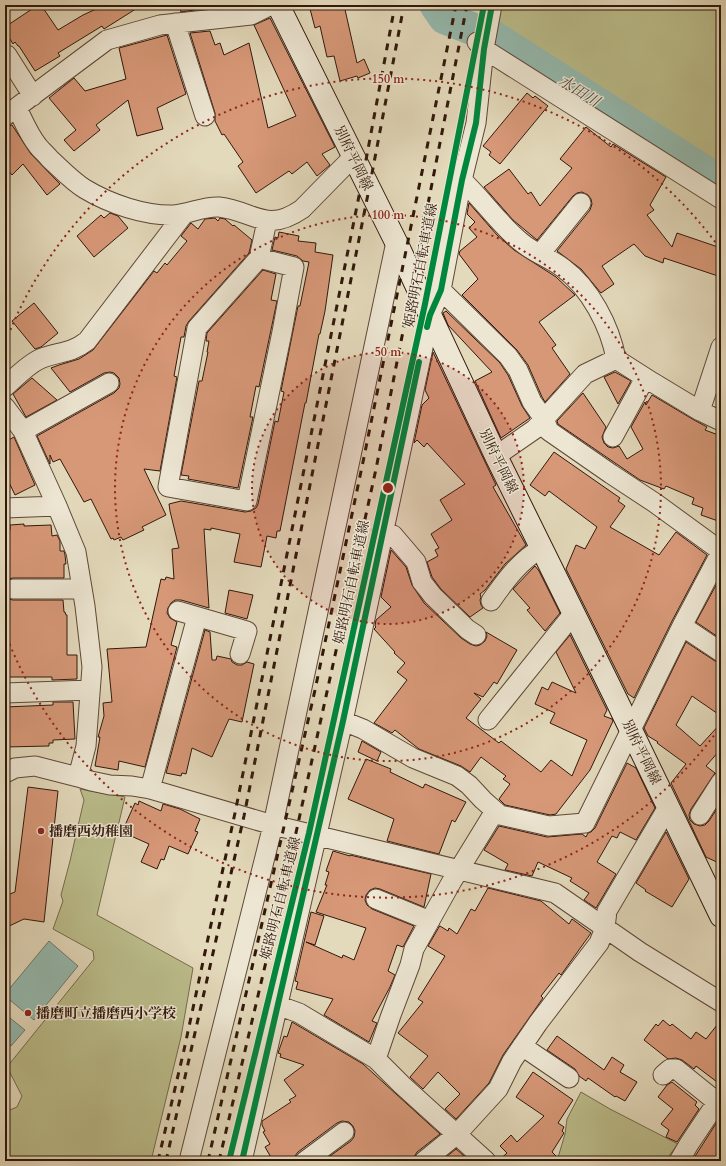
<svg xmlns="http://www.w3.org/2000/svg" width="726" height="1166" font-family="Cardo,'Noto Serif JP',serif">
<rect width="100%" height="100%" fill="#e3d9bb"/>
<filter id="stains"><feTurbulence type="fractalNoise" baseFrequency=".005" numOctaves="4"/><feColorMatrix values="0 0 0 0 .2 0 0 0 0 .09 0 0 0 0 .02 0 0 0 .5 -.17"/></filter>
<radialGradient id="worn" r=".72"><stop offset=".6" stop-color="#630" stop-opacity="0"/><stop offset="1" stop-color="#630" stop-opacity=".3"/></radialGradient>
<path fill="#bbbd8b" stroke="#766a4b" d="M500 5H721V174L596 94 495 33Z
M80 789 125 797 97 915 193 968 181 1037 151 1161H5V1112L17 1107 22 1096 7 1067 94 959 93 951 53 929 63 901 61 895 70 861 84 800Z
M581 1092 610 1109 678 1144 665 1161H557L565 1134 567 1119Z"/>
<path fill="#95baaf" stroke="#6d796d" d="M49 941 78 966 34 1020 5 996V994Z
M5 1014 25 1030 11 1046 5 1041Z"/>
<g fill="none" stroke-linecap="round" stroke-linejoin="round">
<path stroke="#95baaf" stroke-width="33" d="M436 5 445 18 493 37 721 182"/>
</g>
<path fill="#d79878" stroke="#31180b" d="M38 5H41L58 30 83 15 105 5H142L104 29 102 26 58 53 60 56 35 71 19 46H18L15 42 13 44 5 31V27Z
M179 5H199L201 9 181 12Z
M309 5H344L357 63 364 59 370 73 358 78 357 76 340 81 334 56 327 57 320 26 315 28Z
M270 18 335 147 322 154 330 165 317 176 307 162 292 174 289 171 256 193 238 166 243 162 224 134 222 135 215 121V113L190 33 210 31 215 45 220 43 224 55 249 43 268 128 296 116 254 25Z
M167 35 186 94 157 108 163 129 137 136 128 100 96 125 100 130 74 151 64 140 76 130 49 98 74 78 85 91 126 79 119 48Z
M527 93 533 98 535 96 548 106 500 164 489 155 491 152 483 146Z
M12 125 31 154 60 184 47 195 23 164 12 175 5 167V127Z
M586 127 611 147 613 144 666 177 650 205 654 210 647 215 672 247 677 233 721 248V277L664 258 663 263 645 256 634 244 602 266 614 284 601 293 581 269 557 251 590 210 592 204 591 199 588 195 582 192 577 193 573 196 537 240 513 220 484 187 509 169 528 194 531 192 540 206 572 168 560 159Z
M469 203 497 235 514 250 556 277 575 295 539 322 556 345 552 348 570 374 545 402 542 397 528 365 517 350 462 295 478 279 459 254 460 251 477 237 469 228 475 222 467 214Z
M110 213 118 216 128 228 94 257 77 236 101 215 104 218Z
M215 218 218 221 220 218 225 219 233 226 234 225 252 240 249 253 189 321 186 326 184 337H181L174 376 177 377 160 471 144 469 166 515 142 527 144 530 123 540 121 537 114 540 113 538 111 539 91 499 84 502 60 459 53 462 50 455V464L37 436 114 393 119 388 120 384 119 378 114 373 110 372 104 373 70 392 51 368 59 365 79 359 93 350 154 271 157 273 165 263 167 265 187 241 181 236 191 223 198 229 205 219Z
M279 232 299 236 298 241 316 243 315 252 333 255 325 311 320 334H319L306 403H305L280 531H277L276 538 267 536 261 567 234 562 240 534 211 528V530L204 529 209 608 181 600H175L171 603 168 608 167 613 170 618 177 622 171 645 177 647 145 767 119 761 118 770 95 766 100 737H98L104 716 103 703 112 702 107 649 146 647 161 579 165 580 166 577 174 579 172 549 179 548 170 511 169 504 181 501 245 512 251 511 256 508 258 504 275 421 278 422 284 392 281 391 298 306H300L309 262 303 261 297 256 272 250 275 237 278 238Z
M263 270 276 274 271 300 277 301 259 387 256 386 250 417H253L238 488 188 479 189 476 181 475 199 381H202L208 352H207L209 341H206L207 333Z
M34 303 58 333 41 347 35 349 12 321Z
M446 311 500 363 508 375 522 406 530 418 501 438 475 381 492 372 448 325 443 313Z
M433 352 496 485 493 487 526 545 505 564 485 590 480 594 481 597 480 600 481 605 483 608 470 617 441 589 432 577 427 562 438 556 435 550 439 548 431 534 452 520 440 500 465 484 427 443 424 447 417 440 414 443 422 405 429 398 425 390Z
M615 372 631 381 618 404 604 377Z
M32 378 57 400 26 417 13 394Z
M583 393 606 427 602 437 604 443 608 447 613 448 619 446 627 459 643 449 631 427 645 402 646 405 652 395 694 420 707 427 705 430 721 436V522L701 515 703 508 692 504 694 498 666 486 664 489 640 480 558 424 557 421Z
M14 437 35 485 15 495 5 474V442Z
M554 452 620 498 618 501 625 506 610 527 659 555 676 532 707 555 672 621 634 698 628 694 566 569 576 545 585 549 597 527 549 491 545 496 530 485Z
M24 524V526L51 525 52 536 57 535 60 541V551H64L65 555 66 564H64V578H13L8 579 5 582V530H10V525Z
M391 550 406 567 412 585 424 603 461 638 470 644 476 646 480 645 485 641 487 636 486 632 517 650 497 684 494 682 483 697 474 693 481 699 466 718 499 743 501 741 541 772 551 760 572 776 587 740 550 723 555 713 535 704 542 687 548 690 552 682 576 693 556 652 570 635 607 710 604 716 612 719 613 721 590 770 556 814 550 815 505 805 499 799 510 784 503 779 506 776 481 757 470 772 461 766 419 749 395 730 392 733 374 723 407 680 397 672 405 663 394 653 395 652 374 629 376 627 375 626 376 620 391 607 381 597Z
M535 566 539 571 560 613 545 631 527 610 530 608 513 589Z
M721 576V639L696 622Z
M229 590 253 595 247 619 225 613Z
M5 596 8 599 13 600H63L64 612H65L66 615H67V655H77V679L52 680V677H5Z
M205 630 210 632 212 660H216L217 656 231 659 232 662 237 665H242L247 662 254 664 242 722 229 719 212 757 192 748 186 774 182 773 181 776 166 773Z
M686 642 715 661 721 663V716L692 696 676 725 700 746 721 723V749L706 766 715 773 691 809 689 815 690 820 694 824 700 826 705 825 709 821 718 807 721 808V864L706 857 671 783 686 764 657 743 658 742 648 736 644 728Z
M53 702H73L75 739 53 740V743H49V746L5 747V707L53 705Z
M362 741 381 752 377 761 358 752Z
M366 759 391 769 390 772 423 788 425 784 466 802 455 822 452 820 439 854 387 841 394 819 348 799Z
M627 763 636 768 655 808 636 840 620 832 617 838 612 836 597 862 616 874 596 908 584 900 589 893 570 881 572 878 538 862 532 876 505 870 508 864 484 850 499 826 547 837 582 834 586 837 588 833 591 832 595 828Z
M28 787 58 791 44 922 24 919 5 928V896L15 892Z
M139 801 161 811 163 804 180 809 200 819 195 831 198 832 188 854 169 846 164 860 161 859 157 869 141 862 149 844 122 832 135 803 138 805Z
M666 832 689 879 672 907 645 891 646 890 636 883Z
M333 851 350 856V855L431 874 424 907 380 889 375 888 370 890 366 895 365 900 367 905 372 909 414 926 403 947 397 945 388 971 395 975 390 987 372 1021 377 1023 369 1042 324 1015 333 999 296 989 298 982 295 981 311 912 324 916 315 945 306 942 342 958 343 955 354 960 366 928 316 912 327 885H325L329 872 326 871Z
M488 888 541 901 569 924 572 919 591 933 561 975 559 973 541 996 543 998 503 1055 489 1083 456 1119 445 1109 460 1094 438 1072 423 1089 410 1077 428 1056 398 1033 423 1002 418 999 445 956 428 946 439 927 440 926 448 931 449 928 457 934 471 909 475 911Z
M663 1020 670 1026 672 1024 691 1039 696 1032 706 1039 721 1020V1085L696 1066 694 1069 682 1060 676 1058 668 1059 644 1040 656 1024 658 1026Z
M292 1022 363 1064 440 1134 417 1152 414 1157 413 1161H323L351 1141 354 1137 355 1131 353 1126 349 1122 342 1121 337 1123 298 1152 295 1156 294 1161H273L265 1147 270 1144 263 1132 265 1131 262 1125V1121L291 1102 289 1100 296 1096 284 1080 304 1065 280 1057 281 1054 278 1053 284 1036 287 1037Z
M557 1036 604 1070 612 1057 624 1065 620 1072 637 1082 625 1101 616 1096 615 1097 588 1078 586 1081 579 1076 575 1069 547 1050Z
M533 1072 573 1100 558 1123 564 1127 562 1131 564 1133 552 1152 561 1161H498L507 1153 500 1146 511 1135 517 1142 544 1116 516 1097Z
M672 1082 697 1102 695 1105 699 1109 677 1142 666 1137 669 1130 661 1124 673 1109 658 1097 667 1085Z
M717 1122 721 1126V1161H692Z
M456 1149 470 1161H441Z"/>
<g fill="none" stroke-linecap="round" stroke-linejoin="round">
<defs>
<path id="minor" d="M175 23 205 116
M477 42 484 49 721 199
M7 55 33 96
M17 108C23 120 29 135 38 146 41 150 46 154 50 159 61 169 72 181 85 189 110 204 145 216 174 215 189 214 204 206 219 207 254 211 266 234 302 209L353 157
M5 116 107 40 160 25 251 15 271 5
M462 180C483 200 499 224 521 242 534 253 550 258 563 268 590 288 610 326 616 359L652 382 700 411
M540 254 581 203
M259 258 294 267 282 332 247 501 168 487 197 328 259 258 267 221
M441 290 508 356 518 370 532 402 544 419 549 431 611 474 655 503 721 551
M721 347 700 411 721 421
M5 387C16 377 27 365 40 359 58 351 69 355 87 341L184 214
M5 407 23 431 57 506 76 552 85 606 92 667 86 746 78 777
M23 431 109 383
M613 437 645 378
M496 456 535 429 585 374 616 359
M5 508 57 506
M382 531 393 535 416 562 422 582 433 596 467 629 476 635
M13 589H82
M491 601C505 581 520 560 542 548
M178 611 247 631 240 654
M682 626 721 652
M5 693 90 690
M488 720 574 613
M343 721 363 729 413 758 457 776 469 785 483 800 500 815 549 826 585 823 682 626 721 552
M5 773 15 768 35 766 78 777 91 781 110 785 132 786 150 789 273 825 555 893 640 952 721 1002
M150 789 197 617
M700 815 721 782
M376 899 430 921
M277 1005 299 1013 376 1059 402 1085 486 1161
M522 1046 569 1078
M376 1059 391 1015 410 965 414 949 452 881 495 811
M663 1075 670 1069H676L717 1102
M189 1161 273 825 396 242
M242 1161 343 721 430 315 441 290 462 180 476 123 484 49 492 5
M305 1161 344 1132
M424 1161 456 1135 498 1089 512 1061 538 1023 599 943 605 928 607 911 668 807
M679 1161 689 1144 721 1096"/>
<path id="secondary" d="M278 5 396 242 496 456 613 693 721 916"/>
</defs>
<use href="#minor" stroke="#5e4837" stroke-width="21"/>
<use href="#secondary" stroke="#31180b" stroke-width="24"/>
<use href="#minor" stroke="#ede6d3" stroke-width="19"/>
<use href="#secondary" stroke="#ede6d3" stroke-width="22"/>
<path stroke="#31180b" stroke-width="3" stroke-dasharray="7 7" stroke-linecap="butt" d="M158 1161 184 1050 235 813 363 176 395 5
M166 1161 244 816 369 189 404 5
M208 1161 315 690 363 462 456 5
M219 1161 290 860 376 469 467 5"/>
<defs>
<path id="cycleway" d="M427 327 430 315 441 290 462 180 476 123 484 49 492 5
M229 1161 309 833 425 304 484 5
M242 1161 343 721 419 362"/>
</defs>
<use href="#cycleway" stroke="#ede6d3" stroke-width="8"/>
<use href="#cycleway" stroke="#00873e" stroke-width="6"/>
</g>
<circle cx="388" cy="488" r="136" fill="#8f2418" fill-opacity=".12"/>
<g fill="none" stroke="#8f2418" stroke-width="2" stroke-dasharray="2 4">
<circle cx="388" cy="488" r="136"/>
<circle cx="388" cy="488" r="273"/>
<path d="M721 726A409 409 0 0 1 6 635M6 341A409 409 0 0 1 721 250"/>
</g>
<g fill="#8f2418" stroke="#ede6d3" stroke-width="1.5">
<circle cx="41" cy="831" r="4"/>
<circle cx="28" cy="1013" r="4"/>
</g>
<g text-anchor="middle" stroke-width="3" stroke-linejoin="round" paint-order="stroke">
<g font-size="14" fill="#31180b" stroke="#ede6d3">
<text transform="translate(354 158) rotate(64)" y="5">別府平岡線</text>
<text transform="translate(420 265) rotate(-79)" y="5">姫路明石自転車道線</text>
<text transform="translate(499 461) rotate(64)" y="5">別府平岡線</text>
<text transform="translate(351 582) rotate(-78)" y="5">姫路明石自転車道線</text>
<text transform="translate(642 752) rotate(64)" y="5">別府平岡線</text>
<text transform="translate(280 898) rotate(-76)" y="5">姫路明石自転車道線</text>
</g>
<g font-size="14" font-weight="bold" fill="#31180b" stroke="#ede6d3" text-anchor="start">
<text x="49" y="836">播磨西幼稚園</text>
<text x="36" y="1018">播磨町立播磨西小学校</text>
</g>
<g font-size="15" font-style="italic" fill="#4f493c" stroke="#ede6d3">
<text transform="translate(579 91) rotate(32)" y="5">水田川</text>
</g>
</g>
<circle cx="388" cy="488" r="6" fill="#8f2418" stroke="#ede6d3" stroke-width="2"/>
<g font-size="12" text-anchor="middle" font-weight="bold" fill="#8f2418" stroke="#ede6d3" stroke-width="3" stroke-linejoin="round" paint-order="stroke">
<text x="388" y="83">150 m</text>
<text x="388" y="219">100 m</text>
<text x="388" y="356">50 m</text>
</g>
<rect width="726" height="1166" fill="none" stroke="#e3d9bb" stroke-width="20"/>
<rect x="6" y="6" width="714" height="1154" fill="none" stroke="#31180b" stroke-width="2"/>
<rect x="10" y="10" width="706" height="1146" fill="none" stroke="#31180b"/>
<rect width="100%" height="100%" filter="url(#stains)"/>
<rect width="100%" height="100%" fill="url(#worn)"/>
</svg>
